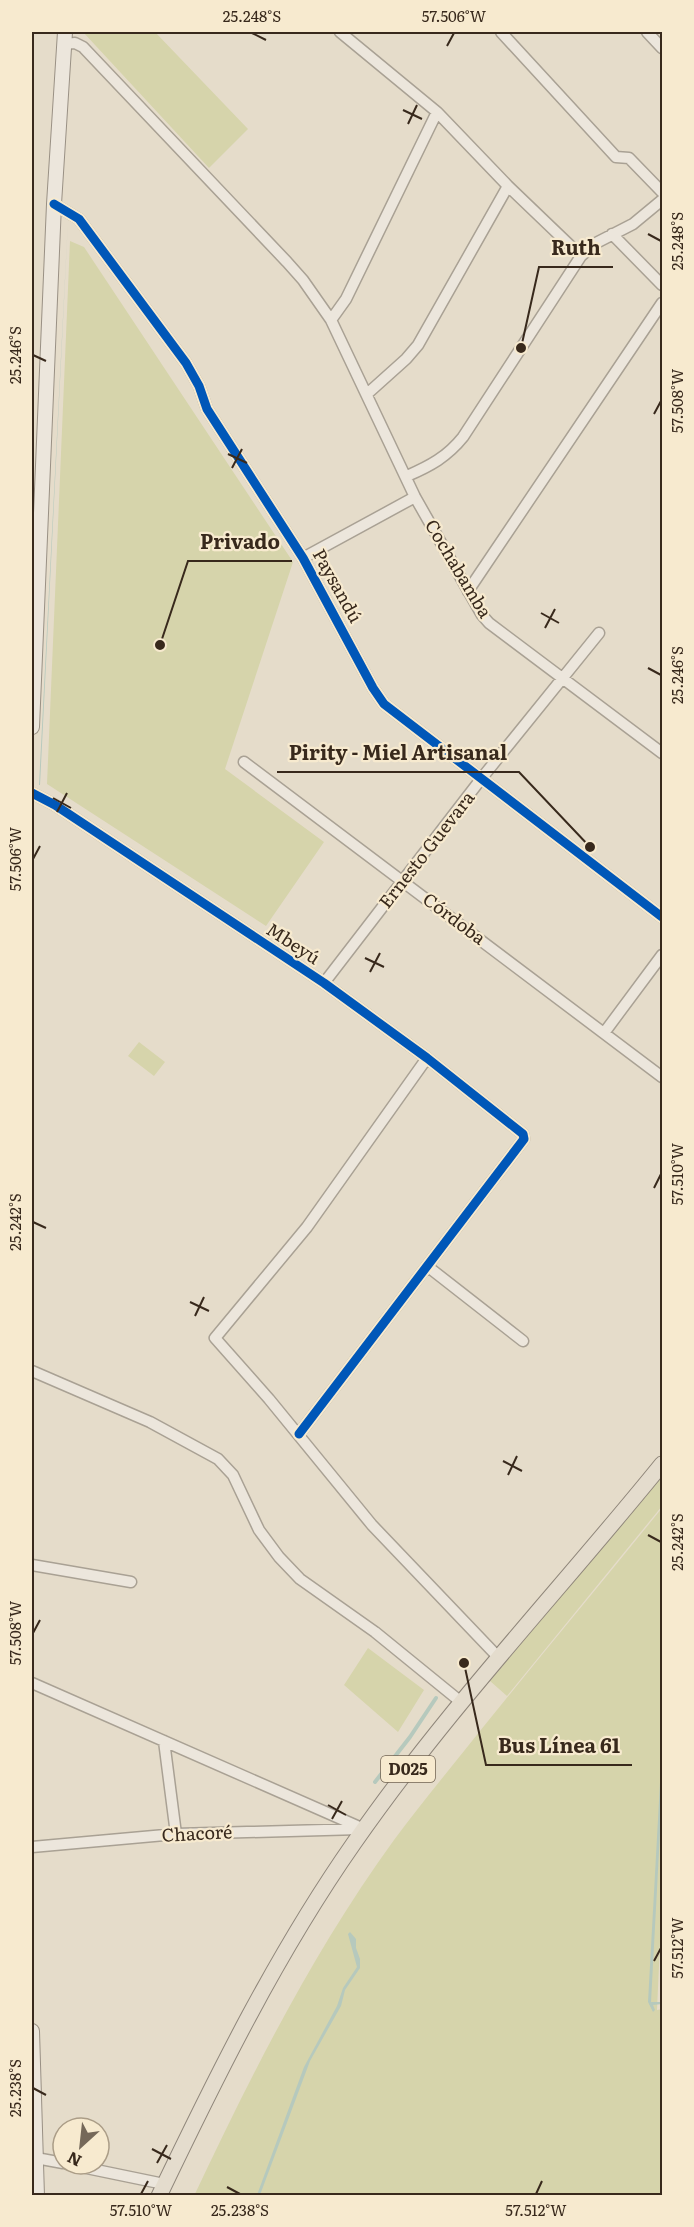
<svg xmlns="http://www.w3.org/2000/svg" width="694" height="2227" font-family="Literata,serif">
<rect width="100%" height="100%" fill="#e5dcca"/>
<path fill="#d6d4ab" d="M83 32H155L248 129 209 168Z
M70 241 84 247 293 562 225 769 324 842 266 926 47 784Z
M139 1042 165 1062 154 1076 128 1056Z
M662 1475V1506L507 1696 490 1681Z
M662 1508V1898L657 2010 662 2009V2195L194 2196C252 2073 314 1950 394 1840 423 1801 454 1764 484 1726 543 1653 603 1581 662 1508Z
M368 1648 424 1690 398 1732 344 1685Z"/>
<path fill="#b6c9bd" d="M68 220 40 785H39Z
M662 1746V1795L651 2002H662V2004L653 2005 655 2010 653 2012 648 2002Z
M350 1932 356 1939V1948L360 1959V1968L345 1990 341 2006 310 2061 260 2195H257L304 2067 337 2006 343 1988 357 1967 348 1934Z"/>
<g fill="none" stroke-linecap="round" stroke-linejoin="round">
<path stroke="#b6c9bd" stroke-width="4" d="M375 1782 410 1737 436 1698"/>
<defs>
<path id="street" d="M340 32 437 112 508 186 581 256
M501 32 616 157 629 158 662 192
M647 32 662 48
M64 44 75 43 83 47 287 262 303 280 331 320 415 497 482 615 489 623 662 753
M54 204 79 219 186 363 199 386 207 409 303 558 373 688 384 704 662 917
M612 234 662 285
M331 320 346 299 437 112
M367 394 406 359 418 345 508 186
M407 476C430 466 447 457 463 437L581 256 596 243 633 224 662 200
M303 558 415 497
M468 591 662 303
M244 762 662 1077
M32 793 55 805 324 983 427 1058 523 1134 524 1139 299 1434
M324 983 481 779 599 633
M604 1033 662 955
M427 1058 307 1227 215 1338 269 1399 372 1525 499 1658
M427 1266 523 1341
M32 1371 150 1422 218 1459 233 1475 259 1530 279 1557 300 1579 375 1632 461 1702
M32 1565 131 1582
M32 1683 364 1829
M164 1741 176 1834
M32 1847 176 1834 360 1829
M36 2158 63 2163
M67 2164 164 2184"/>
<path id="secondary" d="M32 727 54 204 65 32
M32 2031 37 2196"/>
<path id="primary" d="M159 2196C217 2075 277 1953 354 1843 447 1709 560 1590 662 1464"/>
</defs>
<use href="#street" stroke="#a9a194" stroke-width="13"/>
<use href="#secondary" stroke="#999084" stroke-width="16"/>
<use href="#primary" stroke="#8f867a" stroke-width="17"/>
<use href="#street" stroke="#ece6dc" stroke-width="10"/>
<use href="#secondary" stroke="#ece6dc" stroke-width="14"/>
<use href="#primary" stroke="#e4dccd" stroke-width="15"/>
<defs>
<path id="cycleway" d="M54 204 79 219 186 363 199 386 207 409 303 558 373 688 384 704 662 917
M32 793 55 805 324 983 427 1058 523 1134 524 1139 299 1434"/>
</defs>
<use href="#cycleway" stroke="#f7eacf" stroke-width="13"/>
<use href="#cycleway" stroke="#0057b8" stroke-width="9"/>
</g>
<path fill="none" stroke="#38291c" stroke-width="2" d="M252 33 266 40M447 46 454 33M403 110 422 119M408 124 417 105M648 234 661 241M33 355 46 361M654 414 661 401M228 454 247 463M232 468 242 449M541 613 559 623M545 628 555 609M648 668 661 675M53 798 71 808M57 812 67 793M33 859 40 846M365 958 384 967M370 972 380 953M654 1188 661 1174M33 1222 46 1228M190 1302 209 1311M195 1316 204 1297M503 1461 522 1471M508 1475 517 1456M648 1535 661 1542M33 1633 40 1620M328 1805 346 1815M332 1819 342 1801M654 1961 661 1948M33 2088 46 2095M152 2149 171 2159M157 2163 167 2145M227 2187 240 2194M141 2194 148 2181M536 2194 542 2181"/>
<g text-anchor="middle" stroke-width="4.5" stroke-linejoin="round" paint-order="stroke">
<rect fill="#f7eacf" stroke="#716352" stroke-width="1.5" x="381" y="1756" width="54" height="26" rx="4.5"/>
<g font-size="16" font-weight="bold" fill="#38291c">
<text x="408" y="1775">D025</text>
</g>
<g font-size="18" fill="#38291c" stroke="#f7eacf">
<text transform="translate(458 569) rotate(59)" y="6">Cochabamba</text>
<text transform="translate(337 586) rotate(61)" y="6">Paysandú</text>
<text transform="translate(427 850) rotate(-52)" y="6">Ernesto Guevara</text>
<text transform="translate(454 919) rotate(37)" y="6">Córdoba</text>
<text transform="translate(293 944) rotate(33)" y="6">Mbeyú</text>
<text transform="translate(197 1834) rotate(-3)" y="6">Chacoré</text>
</g>
</g>
<path fill="none" stroke="#38291c" stroke-width="2" d="M521 348L539 267H613M160 645L188 561H292M590 847L519 772H277M464 1663L486 1765H632"/>
<g fill="#38291c" stroke="#f7eacf" stroke-width="2">
<circle cx="521" cy="348" r="6"/>
<circle cx="160" cy="645" r="6"/>
<circle cx="590" cy="847" r="6"/>
<circle cx="464" cy="1663" r="6"/>
</g>
<g font-size="20" text-anchor="middle" font-weight="bold" fill="#38291c" stroke="#f7eacf" stroke-width="4.5" stroke-linejoin="round" paint-order="stroke">
<text x="576" y="255">Ruth</text>
<text x="240" y="549">Privado</text>
<text x="398" y="760">Pirity - Miel Artisanal</text>
<text x="559" y="1753">Bus Línea 61</text>
</g>
<rect width="694" height="2227" fill="none" stroke="#f7eacf" stroke-width="66"/>
<g transform="translate(81 2146) rotate(207)"><circle r="28" fill="#f7eacf" stroke="#ab9d87" stroke-width="1.5"/>
<path d="M0-4.5L10 22L0 15L-10 22Z" fill="#756859"/>
<text y="-9" font-size="16" font-weight="bold" text-anchor="middle" fill="#38291c">N</text>
</g>
<rect x="33" y="33" width="628" height="2161" fill="none" stroke="#38291c" stroke-width="2"/>
<g font-size="15" text-anchor="middle" fill="#38291c">
<text x="252" y="22">25.248°S</text>
<text x="454" y="22">57.506°W</text>
<text transform="translate(678 241) rotate(-90)" y="5">25.248°S</text>
<text transform="translate(16 355) rotate(-90)" y="5">25.246°S</text>
<text transform="translate(678 401) rotate(-90)" y="5">57.508°W</text>
<text transform="translate(678 675) rotate(-90)" y="5">25.246°S</text>
<text transform="translate(16 859) rotate(-90)" y="5">57.506°W</text>
<text transform="translate(678 1174) rotate(-90)" y="5">57.510°W</text>
<text transform="translate(16 1222) rotate(-90)" y="5">25.242°S</text>
<text transform="translate(678 1542) rotate(-90)" y="5">25.242°S</text>
<text transform="translate(16 1633) rotate(-90)" y="5">57.508°W</text>
<text transform="translate(678 1948) rotate(-90)" y="5">57.512°W</text>
<text transform="translate(16 2088) rotate(-90)" y="5">25.238°S</text>
<text x="141" y="2216">57.510°W</text>
<text x="240" y="2216">25.238°S</text>
<text x="536" y="2216">57.512°W</text>
</g>
</svg>
